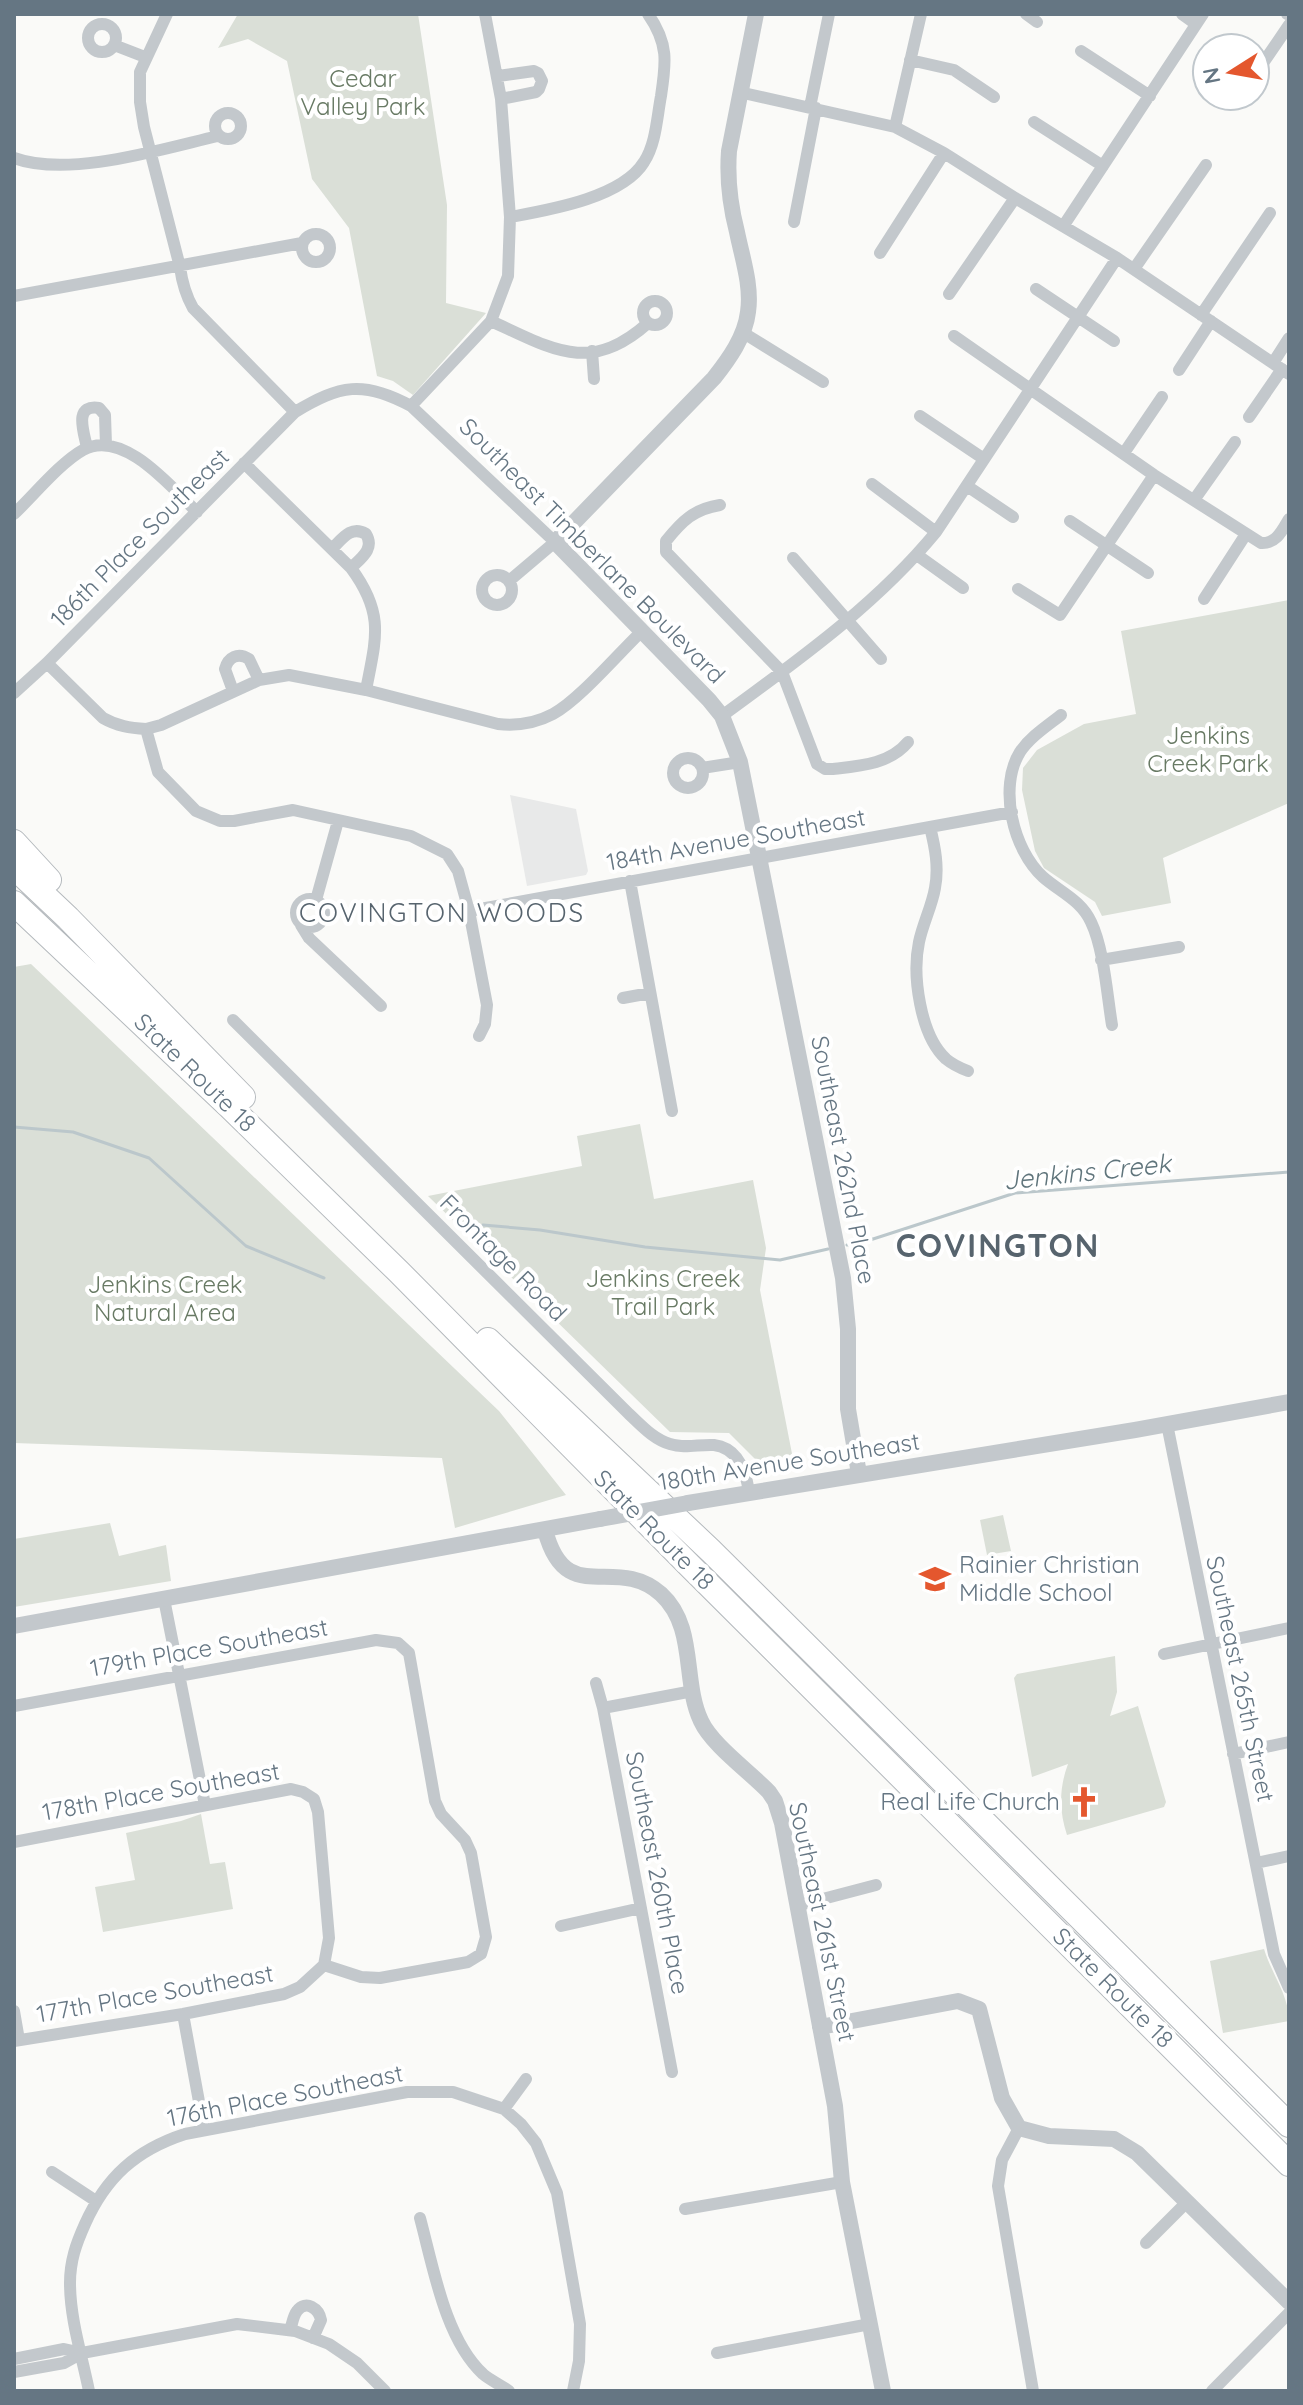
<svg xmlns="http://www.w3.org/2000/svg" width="1303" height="2405" font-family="Quicksand,sans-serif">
<rect width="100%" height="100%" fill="#fafaf8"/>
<path fill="#e8e9e9" d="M510 795 576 809 588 871 586 875 527 886Z"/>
<path fill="#dadfd7" d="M238 14H418L447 205 446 303 486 313 413 395 393 381 377 376 349 228 312 179 287 61 248 39 218 48Z
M1289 600V803L1163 858 1171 903 1102 916 1095 902 1044 868 1035 851 1022 790 1023 768 1037 750 1084 724 1136 714 1121 631Z
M31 964 499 1411 566 1495 455 1528 442 1458 14 1443V967Z
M640 1124 654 1199 753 1180 766 1248 760 1290 795 1469 770 1474 729 1433 670 1432 428 1196 582 1166 577 1136Z
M1003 1515 1011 1551 987 1555 980 1520Z
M110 1523 119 1556 166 1545 171 1581 14 1607V1539Z
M1115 1656 1117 1692 1110 1716 1138 1706 1166 1802 1164 1807 1067 1835C1059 1811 1059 1788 1068 1764L1032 1777 1014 1678 1017 1674Z
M201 1814 210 1864 225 1862 233 1909 103 1932 95 1887 135 1880 126 1833 181 1821Z
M1264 1949C1272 1975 1289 1995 1289 2021L1223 2033 1210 1961Z"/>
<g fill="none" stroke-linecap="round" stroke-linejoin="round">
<path stroke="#bbc7cb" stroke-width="3" d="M14 1127 73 1132 149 1158 246 1246 324 1278
M483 1225 540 1230 645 1247 780 1260 828 1249
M847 1245 870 1240 1015 1193 1289 1172"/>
<defs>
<path id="motorway" d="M14 842 49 880
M14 867 68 918 243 1097
M14 903 229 1106 398 1271 689 1565 1289 2164
M488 1340 711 1551 1289 2125"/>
</defs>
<use href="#motorway" stroke="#b4b9bd" stroke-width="26"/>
<path stroke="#c3c8cc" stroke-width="12" d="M167 14 140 72V102L144 127 180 267C182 282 185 294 193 308L295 412
M1026 14 1037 22
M1182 14 1196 24
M1287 14 1289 15
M88 38a14 14 0 1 1 28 0a14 14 0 1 1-28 0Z
M114 45 145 57
M1081 51 1150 96
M910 60 954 70 994 97
M1259 69 1289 25
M498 76 534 71 538 73 542 81 539 89 536 92 501 99
M739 92 895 127 944 153 1015 198 1117 258 1289 374
M810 107 829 14
M215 126a13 13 0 1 1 26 0a13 13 0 1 1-26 0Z
M1034 122 1103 166
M895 127 921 14
M14 158C69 178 162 149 218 136
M510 217C548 210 622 198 644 162 656 144 657 117 661 96 666 63 669 44 648 14
M794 222 816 108
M1064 225 1203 14
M302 248a14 14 0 1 1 28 0a14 14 0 1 1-28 0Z
M880 253 944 153
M1134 269 1206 165
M1036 289 1114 341
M949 294 1015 198
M14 296 302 243
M643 313a12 12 0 1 1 24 0a12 12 0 1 1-24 0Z
M1201 315 1270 213
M491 321C552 349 590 375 648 323
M742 332 823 382
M954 336 1154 475 1261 543C1276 544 1282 531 1289 519
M592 351 594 379
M1273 363 1289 338
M1179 370 1211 321
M411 406 491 321 508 276 510 217 501 99 485 14
M920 416 984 459
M1249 417 1282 369
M87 448C84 432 73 404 99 408L105 415 106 445
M1124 453 1162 397
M244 463 351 568C385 614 376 638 366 690
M872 484 936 532
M967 486 1013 517
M1194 500 1235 442
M720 505C694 509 682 521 666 541V552L782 672 817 764 825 769H833C860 766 890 764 908 742
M14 514C33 496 61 462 83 450 123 428 171 487 197 512
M1070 521 1148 573
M332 549C342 539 351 525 366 534 375 549 361 558 351 568
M917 555 963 588
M793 558 881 659
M482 590a15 15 0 1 1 30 0a15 15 0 1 1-30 0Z
M1018 589 1060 615 1154 475
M1204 599 1246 534
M47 663 103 718C117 726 130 728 146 729L158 772 196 811 220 821H234L293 810 411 836 447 854 458 871 469 911 487 1005 485 1024 479 1036
M233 691 225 669C228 657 238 652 249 659L259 680
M14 693 47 663 295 412C340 385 363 380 411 406L555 542 509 581
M1061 715C1047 726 1030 737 1020 752 998 787 1013 850 1043 877 1060 892 1081 900 1091 922 1104 949 1107 995 1112 1025
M722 716C798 660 876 605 936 532L1117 258
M146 729 161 725 259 680 289 675 366 690 498 724C516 726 536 723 553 714 579 700 618 654 641 632
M673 773a15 15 0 1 1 30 0a15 15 0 1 1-30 0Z
M702 768 740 762
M930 827C935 847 939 867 935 888 932 906 923 923 919 942 912 975 920 1035 946 1059 952 1064 960 1068 968 1071
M630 881 672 1111
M296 913a14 14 0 1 1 28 0a14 14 0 1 1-28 0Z
M316 900 338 821
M469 911 1012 812
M301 925 309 938 381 1006
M1101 960 1179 947
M623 998 650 993
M233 1020 629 1414C641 1425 653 1439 670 1444 685 1449 699 1444 714 1445 738 1448 746 1472 749 1492
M1167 1424 1274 1954 1289 1988
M164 1599 205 1805
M1164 1654 1289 1628
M596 1683 603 1708 672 2072
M14 1706 376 1640 398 1643 409 1653 435 1801 441 1814 465 1840 471 1853 486 1937 481 1954 468 1962 380 1978 361 1977 324 1965 300 1987 284 1994 183 2014 14 2041
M603 1708 693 1691
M1233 1754 1289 1742
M14 1842 291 1789 303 1792 314 1799 318 1812 329 1938 324 1965
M1256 1863 1289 1856
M796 1906 876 1885
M561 1926 641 1908
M14 2011 19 2040
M183 2014 204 2129
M504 2109 526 2079
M1019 2128 1002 2160 998 2186 1033 2391
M52 2172 96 2201
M685 2209 842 2182
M420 2218C433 2266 445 2339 483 2374 490 2380 501 2385 509 2391
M1146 2243 1187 2202
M290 2330C292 2325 293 2316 297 2311 306 2299 319 2309 321 2320L313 2338
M82 2353 237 2324 295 2331 329 2344 357 2363 385 2391
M717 2353 870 2324
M14 2359 64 2349 82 2353 64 2363 14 2372
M89 2391C82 2356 70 2319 70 2283 70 2261 76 2244 85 2224 106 2177 136 2150 185 2134L407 2092H453L504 2109 521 2124 536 2143 557 2193 580 2324 579 2361 573 2391
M1212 2391 1289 2313"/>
<path stroke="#c3c8cc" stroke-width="16" d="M756 14 729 151C727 178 730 205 737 232 742 257 752 286 748 312 745 337 729 359 714 378L555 542 709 700 722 716 740 762 843 1278 848 1329V1409L859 1474
M688 1503 1135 1430 1289 1402
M545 1530C566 1610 615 1553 661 1594 697 1627 682 1681 701 1721 712 1745 750 1772 769 1792L775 1801 782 1823 835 2106 842 2182 883 2391
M14 1626 600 1519
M820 2027 958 2001 979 2009 1002 2098 1019 2128 1049 2136 1114 2139 1137 2153 1289 2302"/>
<use href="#motorway" stroke="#fff" stroke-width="24"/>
<path stroke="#c3c8cc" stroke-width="16" d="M600 1519 688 1503"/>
</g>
<defs>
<symbol id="school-bare" viewBox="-9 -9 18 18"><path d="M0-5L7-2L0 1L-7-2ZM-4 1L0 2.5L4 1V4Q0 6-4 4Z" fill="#e4572e" stroke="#fff" stroke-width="2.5" paint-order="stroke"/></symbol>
<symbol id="church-bare" viewBox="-9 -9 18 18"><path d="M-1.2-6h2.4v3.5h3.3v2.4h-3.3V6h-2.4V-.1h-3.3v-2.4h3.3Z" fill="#e4572e" stroke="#fff" stroke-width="2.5" paint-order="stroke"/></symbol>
</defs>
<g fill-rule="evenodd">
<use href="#school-bare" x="913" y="1557" width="44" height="44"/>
<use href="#church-bare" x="1062" y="1780" width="44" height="44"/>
</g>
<g text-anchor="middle" stroke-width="8" stroke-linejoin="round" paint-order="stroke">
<g font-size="24" fill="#687a64" stroke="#fff">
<text x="363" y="87">Cedar<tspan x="363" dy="28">Valley Park</tspan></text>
<text x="1208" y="744">Jenkins<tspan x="1208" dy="28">Creek Park</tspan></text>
<text x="663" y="1287">Jenkins Creek<tspan x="663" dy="28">Trail Park</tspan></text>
<text x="165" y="1293">Jenkins Creek<tspan x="165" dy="28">Natural Area</tspan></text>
</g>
<g font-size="24" fill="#657683" stroke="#fff">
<text transform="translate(140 538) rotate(-45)" y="8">186th Place Southeast</text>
<text transform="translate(592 551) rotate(45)" y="8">Southeast Timberlane Boulevard</text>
<text transform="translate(736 840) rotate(-10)" y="8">184th Avenue Southeast</text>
<text transform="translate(195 1073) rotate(44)" y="8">State Route 18</text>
<text transform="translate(843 1160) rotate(79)" y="8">Southeast 262nd Place</text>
<text transform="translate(503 1258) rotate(45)" y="8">Frontage Road</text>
<text transform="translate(789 1462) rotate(-9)" y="8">180th Avenue Southeast</text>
<text transform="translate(654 1530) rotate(45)" y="8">State Route 18</text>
<text transform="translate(209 1648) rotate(-10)" y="8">179th Place Southeast</text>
<text transform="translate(1240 1679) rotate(78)" y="8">Southeast 265th Street</text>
<text transform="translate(161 1792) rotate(-10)" y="8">178th Place Southeast</text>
<text transform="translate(657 1873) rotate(79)" y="8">Southeast 260th Place</text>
<text transform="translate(822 1922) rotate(78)" y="8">Southeast 261st Street</text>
<text transform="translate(1113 1988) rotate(45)" y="8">State Route 18</text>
<text transform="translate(155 1994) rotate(-10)" y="8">177th Place Southeast</text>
<text transform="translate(285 2096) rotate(-11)" y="8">176th Place Southeast</text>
</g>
<g font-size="24" fill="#657683" stroke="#fff" text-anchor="start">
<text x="959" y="1573">Rainier Christian<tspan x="959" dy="28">Middle School</tspan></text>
<text x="1060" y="1810" text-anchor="end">Real Life Church</text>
</g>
<g font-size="26" letter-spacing="2" fill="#57646e" stroke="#fff">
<text x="442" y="922">COVINGTON WOODS</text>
</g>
<g font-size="26" font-style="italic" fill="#60757c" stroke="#fff">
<text transform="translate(1087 1172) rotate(-6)" y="9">Jenkins Creek</text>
</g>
<g font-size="32" font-weight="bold" letter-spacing="2" fill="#57646e" stroke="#fff">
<text x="998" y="1257">COVINGTON</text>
</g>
</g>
<rect width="1303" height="2405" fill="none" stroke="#657683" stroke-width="32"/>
<g transform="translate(1231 72) rotate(259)"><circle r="38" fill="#ffffff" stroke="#c1c8cd" stroke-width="2"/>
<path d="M0-6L14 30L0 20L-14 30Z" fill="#e4572e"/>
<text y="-12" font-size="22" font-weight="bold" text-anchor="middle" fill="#657683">N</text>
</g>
</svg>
